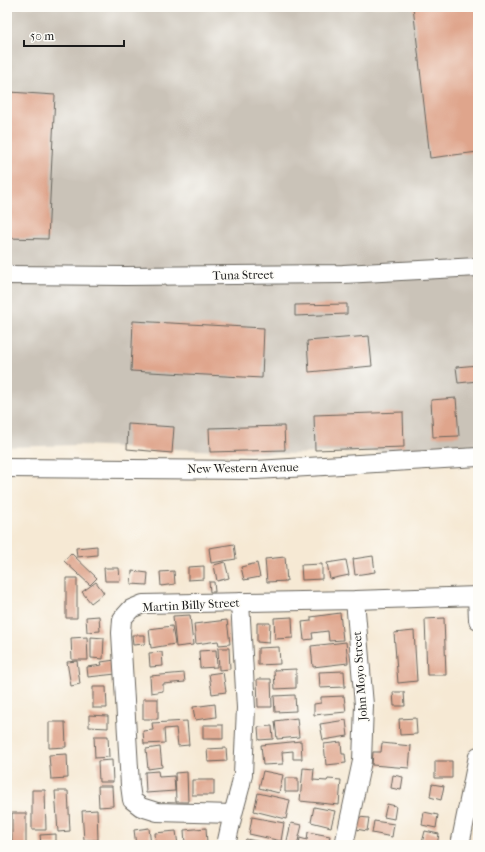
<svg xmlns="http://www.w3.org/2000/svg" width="485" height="852" font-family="'IM FELL French Canon',serif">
<rect width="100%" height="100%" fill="#fdfcf7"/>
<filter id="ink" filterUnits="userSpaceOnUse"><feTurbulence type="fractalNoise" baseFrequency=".025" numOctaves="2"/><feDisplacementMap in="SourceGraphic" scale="8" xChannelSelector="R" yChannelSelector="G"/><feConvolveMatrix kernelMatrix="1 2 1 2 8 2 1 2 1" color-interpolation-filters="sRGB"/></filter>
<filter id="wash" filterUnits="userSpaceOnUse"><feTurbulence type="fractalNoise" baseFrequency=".012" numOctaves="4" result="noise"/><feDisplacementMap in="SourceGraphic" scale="16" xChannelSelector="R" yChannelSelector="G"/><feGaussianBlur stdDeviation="0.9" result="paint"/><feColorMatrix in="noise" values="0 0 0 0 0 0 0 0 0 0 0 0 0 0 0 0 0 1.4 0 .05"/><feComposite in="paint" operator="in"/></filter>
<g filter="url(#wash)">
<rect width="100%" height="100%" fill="#f6e9d4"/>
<path fill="#cac3b8" d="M7 7H478V447L292 454 77 445 7 447Z"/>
<g id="blocks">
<path fill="#dfa58c" d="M413 7H478V152L430 158Z
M10 92 55 95 48 239 7 238V167Z
M347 304V314L295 316V305Z
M133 321 264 328 262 378 131 371Z
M369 336 372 366 309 372 307 341Z
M478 365V381L458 383 456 367Z
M456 398 459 436 433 437 431 400Z
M403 412 404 447 315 450 314 415Z
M128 424 174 427 172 453 127 449Z
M284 426 285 450 210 452 209 428Z
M234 544 236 559 211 563 209 548Z
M97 546V555L77 557 76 548Z
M71 553 97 578 90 585 64 561Z
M373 556 375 572 355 575 353 559Z
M285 557 287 581 267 582 265 559Z
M346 560 349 575 330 579 327 563Z
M225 562 229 578 217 581 214 565Z
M257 563 260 577 244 580 241 567Z
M322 564V579L302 580 301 565Z
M204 566V579L188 580V567Z
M104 568H119L120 581H105Z
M132 571 148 573 147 585 131 584Z
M174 571 175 584 161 586 160 572Z
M66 578H77V618H66Z
M96 582 104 593 91 603 82 592Z
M209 582H214L215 592H210Z
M340 613 343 640 329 641 328 631 312 633 313 639 304 640 302 622 311 621V617Z
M190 615 193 645 176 647 173 616Z
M99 616 100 631 87 632 86 617Z
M292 617 293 638 275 639 274 618Z
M444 618 446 675H427L425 619Z
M227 620 230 644 219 645 218 641 196 644 194 624Z
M257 623H270L269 643 257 642Z
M172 626 175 644 151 648 149 629Z
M414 631 417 681 398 683 394 633Z
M132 635H145V644L133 645Z
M87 637 88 660H72L71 638Z
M91 637 104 638 103 659 91 658Z
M346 642 348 663 313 667 311 646Z
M279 647 280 664 258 665V648Z
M218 648H229L230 669 219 670Z
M216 650 217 667 200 668 199 651Z
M162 652 163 666 150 667 149 653Z
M115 660 116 674 88 677 87 667 102 665 101 662Z
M77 661 80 684 71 686 67 662Z
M296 669V688L275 689 274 670Z
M344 671 345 687 320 688 319 672Z
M223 672 226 692 212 694 209 674Z
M184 673 185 682 163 684V691L151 693 150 676Z
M257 679H271L272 707H258Z
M93 687H106L107 708H93Z
M393 692H404L405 706H394Z
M295 695 296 711 275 712 274 696Z
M344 696 346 712 314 715V704L321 703V697Z
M143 699H158V719H143Z
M215 704 216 717 195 720 193 707Z
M89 715 108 716V728L89 727Z
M297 718 299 737 277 739 275 721Z
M416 718 417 734 400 735 399 719Z
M346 720 348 736 323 740 320 724Z
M187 721 189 745 178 746 176 728 164 729 165 743 144 744 143 731 153 730 152 723Z
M49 722H65L66 747 49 748Z
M203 725H223V739H203Z
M272 726 273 739 259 740 258 727Z
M94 736H108L109 757 95 758Z
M301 741 302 759H293V751L282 752 283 764 263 765 261 745Z
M341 742 342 754H345L346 763 326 765 324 744Z
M382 743 411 746 409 768 372 765 373 752H381Z
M160 747 162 767 148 769 146 749Z
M226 748 227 761 208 762 207 749Z
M67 754 68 778 51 779 49 755Z
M112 760 113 782H99L98 761Z
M435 761H452V778H435Z
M303 768 314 769 313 780 327 781 328 779 341 780 339 805 300 801Z
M158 771 159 777 174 776 175 791 146 793 145 772Z
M263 771 283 775 279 793 259 788Z
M187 772 188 802H176L175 773Z
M393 775 403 777 401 790 391 788Z
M285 778H298V792H285Z
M192 780H214V795H192Z
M432 784 444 786 441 800 430 797Z
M98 786H112L113 806 99 807Z
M32 790H45L46 830H32Z
M55 791H68L70 831 58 832Z
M258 793 290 800 286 819 254 811Z
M387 804 396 806 394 819 384 817Z
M314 807 335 811 331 827 311 822Z
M97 810 98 840H84L82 811Z
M424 812 438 815 436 828 422 825Z
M12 813H26V845H12Z
M252 817 284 823 281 841 249 834Z
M358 817 369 818 367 831 356 829Z
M374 821 394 824 392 837 372 833Z
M291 823 302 825 297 845H286Z
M149 828 151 845H136L134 830Z
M206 828 207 843 185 844 184 830Z
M176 831 178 845H156L155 833Z
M425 831 439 834 437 845H429L422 843Z
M308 832 330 836 328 845H299L300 838 307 840Z
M56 834V845H41L40 835Z
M246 839 271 844V845H244Z"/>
</g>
</g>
<g filter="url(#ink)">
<use href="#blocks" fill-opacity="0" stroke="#68645c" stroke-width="1"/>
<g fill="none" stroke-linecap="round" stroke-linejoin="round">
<defs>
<path id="minor" d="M7 275 126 276 343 274 478 267
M7 468 256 470 478 457
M477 596 478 620
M233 814 157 812 141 807 132 800 130 785 121 633 122 619 131 609 143 604 355 600 478 596
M226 845 233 814 240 788 243 774 246 708 240 602
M344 845 362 761 364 705 355 600
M460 845 478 756"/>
</defs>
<use href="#minor" stroke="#68645c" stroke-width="20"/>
<use href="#minor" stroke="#fff" stroke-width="18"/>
</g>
</g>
<g text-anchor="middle" stroke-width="3.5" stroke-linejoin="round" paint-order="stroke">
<g font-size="12" fill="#1c1c1c" stroke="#fdfcf7">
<text transform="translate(243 275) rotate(-1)" y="4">Tuna Street</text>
<text transform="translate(243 468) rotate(-1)" y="4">New Western Avenue</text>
<text transform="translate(191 605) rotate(-3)" y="4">Martin Billy Street</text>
<text transform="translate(360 676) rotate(-94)" y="4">John Moyo Street</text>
</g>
</g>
<rect width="485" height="852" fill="none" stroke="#fdfcf7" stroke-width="24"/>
<path d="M24 40v6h100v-6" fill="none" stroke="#1c1c1c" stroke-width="2"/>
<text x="30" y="40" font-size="12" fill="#1c1c1c" stroke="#fdfcf7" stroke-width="3" paint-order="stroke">50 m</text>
</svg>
